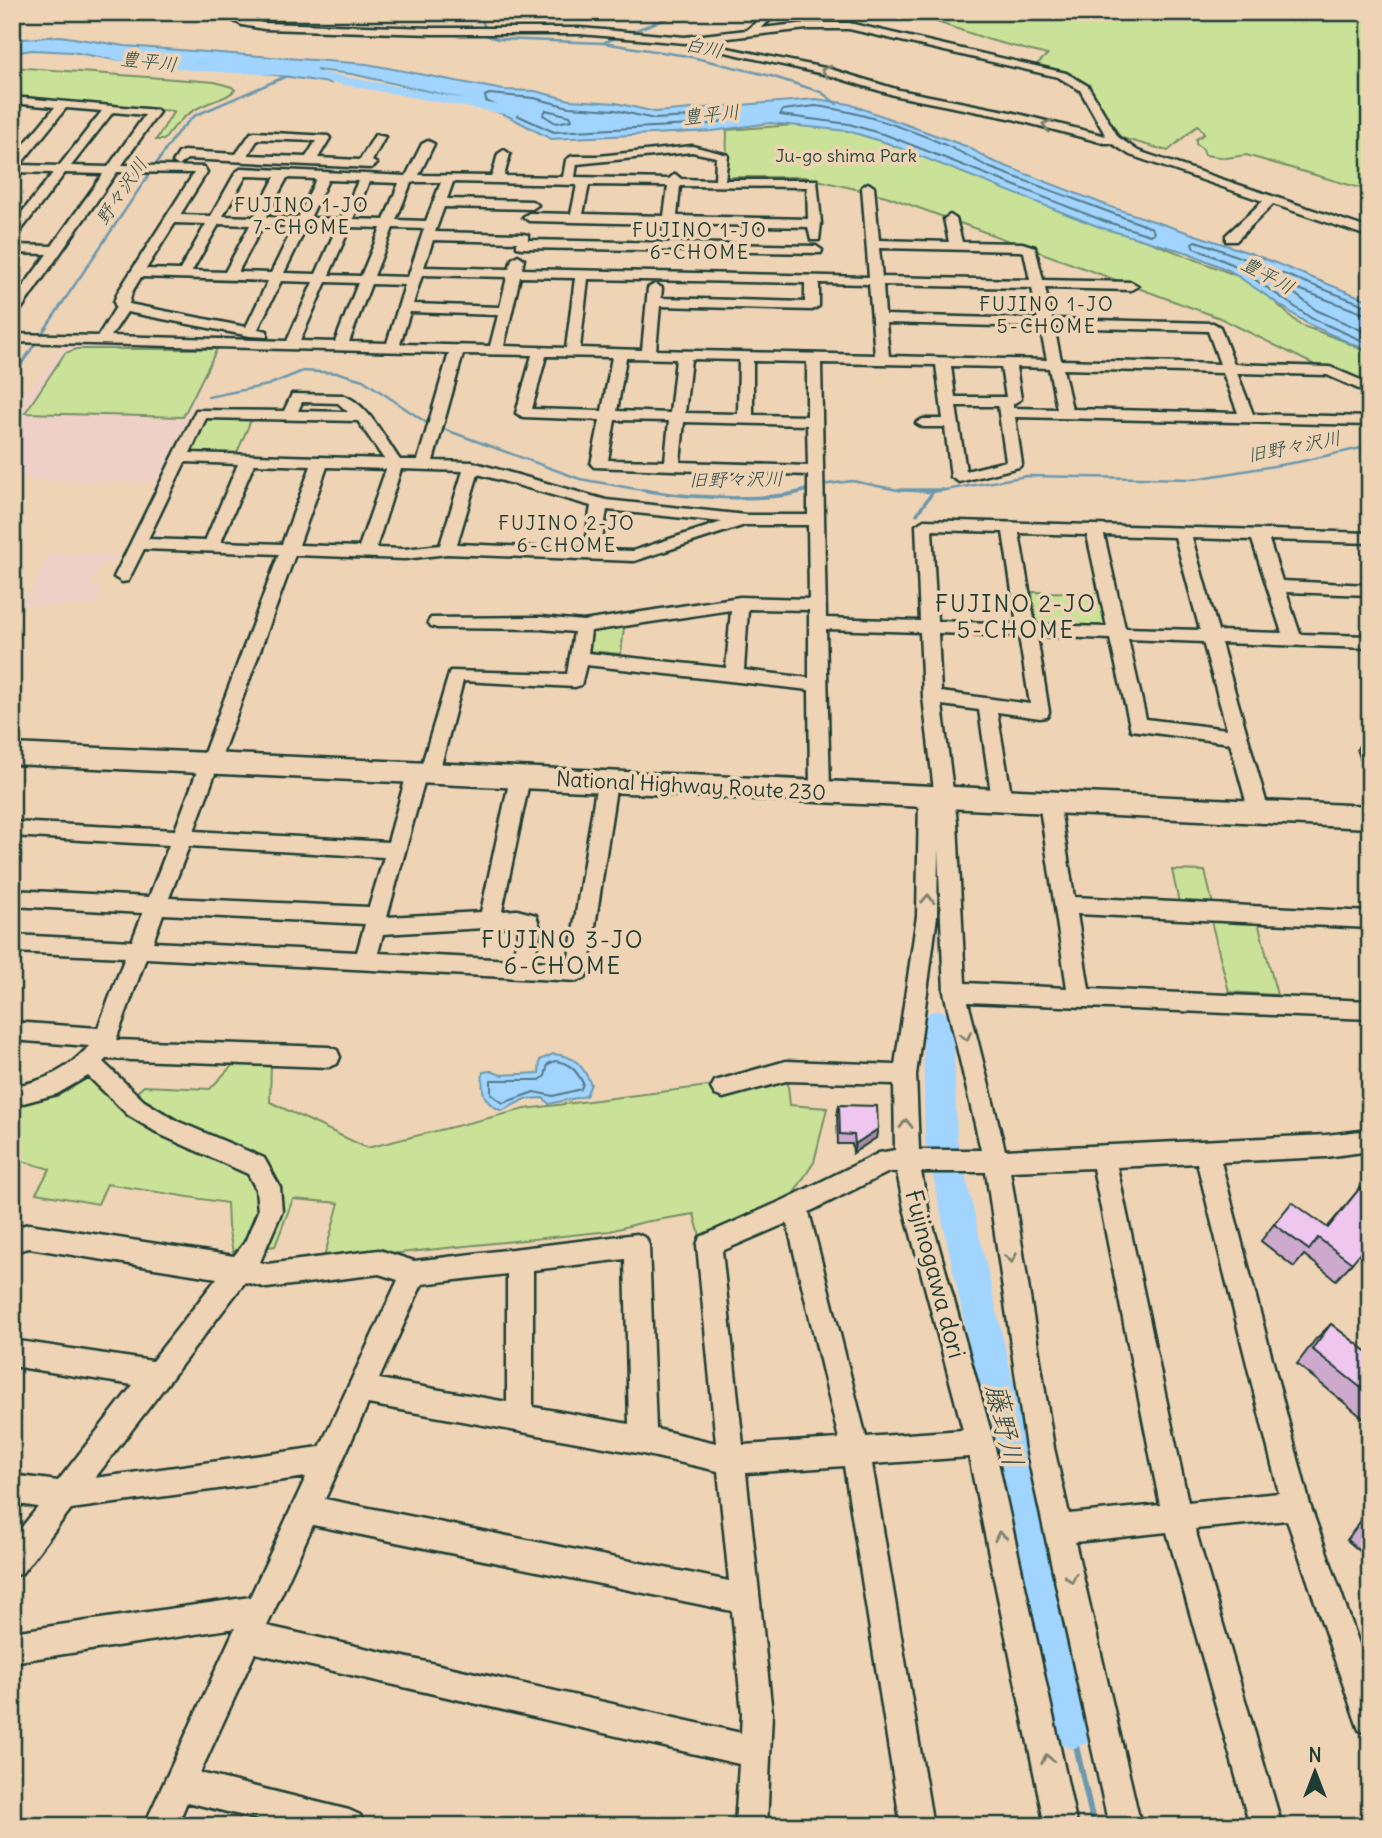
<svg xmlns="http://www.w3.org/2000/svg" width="1382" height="1838" font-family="Delius,'Klee One',sans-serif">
<rect width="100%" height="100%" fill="#eed4b5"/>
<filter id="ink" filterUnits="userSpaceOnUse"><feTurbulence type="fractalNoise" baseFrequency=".0143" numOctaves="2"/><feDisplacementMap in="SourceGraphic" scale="14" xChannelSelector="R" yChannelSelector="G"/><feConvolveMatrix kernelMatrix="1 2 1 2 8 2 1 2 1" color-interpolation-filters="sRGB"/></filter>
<g filter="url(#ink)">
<path fill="#eed0c6" d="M64 345 219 348 158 483 12 479V428L22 414H12V402L34 386Z
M50 554H117L113 564H101L90 586 103 587 95 606H22Z
M185 1810 249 1826H178Z"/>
<path fill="#cae298" stroke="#749066" stroke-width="2" d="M907 12H1370V191L1246 155 1226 158 1205 155 1203 149 1196 144V139L1204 134 1198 125 1168 151 1118 137C1088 87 1094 83 1036 65L1047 55 990 40Z
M12 67 215 82 232 87 235 90C227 98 219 99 209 103 188 111 177 122 164 140H156L174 111 12 98Z
M820 123 855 127 1253 282 1300 325 1344 341 1370 354V387L1319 367 1220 318 886 196 804 177H726L727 130Z
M77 349H217L183 417 25 413 65 353Z
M210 418H252L236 455 191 452 207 419Z
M1032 592 1102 593 1108 626 1036 623Z
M624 627 621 654 588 651 591 631Z
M1172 870 1205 871 1213 905 1179 903Z
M1211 921 1258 922 1277 995 1229 992Z
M239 1058 271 1060 270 1102 367 1148 525 1109 787 1076 790 1105 827 1108 814 1162 790 1199 700 1236 694 1214 644 1222 610 1231 323 1261 339 1203 293 1199 275 1246 233 1252 228 1227 227 1203 107 1184 98 1204 36 1193 50 1169 12 1158V1101L90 1072 122 1105 144 1086 210 1089Z"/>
<path fill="#a1d4ff" stroke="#6d98ae" stroke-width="2" d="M60 36 125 46 367 64 503 90 535 91 570 100 616 103 655 112 816 99 849 104 968 147 990 160 1111 207 1253 254 1370 301V352L1308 324 1230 271 1189 253 1102 228 887 143 848 131 770 123 713 131 551 139 508 116 462 99 352 74 317 70 330 83 201 64 110 59 72 52 32 50 12 53V40Z
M553 1054C575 1056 582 1064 591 1084L586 1096 549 1104 543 1098 525 1099 502 1111C483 1103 481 1092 483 1072L491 1071 501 1075 539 1073 540 1060Z"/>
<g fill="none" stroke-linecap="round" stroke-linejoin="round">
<path stroke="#537985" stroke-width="2" d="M489 94 534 98 569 107 615 110 654 119 725 115 729 119 712 124 554 132 486 101 485 96Z
M816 106C870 113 941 139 988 167L1152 228 1154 233 1150 235 1104 221 889 136 849 124 780 115 783 110Z
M546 110 570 116 572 120 556 123 543 115Z
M1370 307 1205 244 1195 241 1192 243 1194 248 1234 265 1311 318 1370 344
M1370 316 1296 288 1291 291 1316 310 1370 334
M555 1061C570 1063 576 1070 583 1083L581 1089 553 1096 534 1092 503 1103 491 1094V1080H540L545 1076 548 1064Z"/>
<path stroke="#6d98ae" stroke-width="2.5" d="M485 12 481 17 488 36 498 39 603 43 687 56 771 76 821 92 837 104
M605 42 683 12
M12 378 177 133 194 116 289 75
M208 397 268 385 303 371 339 373 363 380 427 423 580 479 653 492
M821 485 852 481 898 490 930 492
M802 492 812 488
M933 492 1027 476 1195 479 1298 462 1370 446"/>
<path stroke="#6d98ae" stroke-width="3.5" d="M643 490C680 497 772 503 806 490
M901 490H943
M917 514 932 493"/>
<path stroke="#6d98ae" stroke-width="6" d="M1072 1728 1094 1826"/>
<path fill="#a1d4ff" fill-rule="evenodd" d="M116 52 198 63 297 68 515 108 522 112 515 116 297 76 198 71 111 59 109 56Z
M938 1010 948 1013 953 1022 957 1139 1093 1728 1087 1743 1072 1749 1057 1743 1051 1728 925 1139 923 1022 928 1013Z"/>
<defs>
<path id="minor" d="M217 12C234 12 247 20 264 23L432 28H580L685 37 747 30 768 12H779L761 28 807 23H849L1066 73 1088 86 1118 137 1138 151 1370 229V237L1273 204 1236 241H1226V235L1263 201 1130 155 1111 143H1104L1009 118 897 96 828 75 698 46 703 43 830 69 899 90 1010 112 1106 136 1080 90 1058 77 849 29H807L685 43 580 34H432L264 29 242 25Z
M12 97 157 110 159 112 122 165 204 167 207 172 180 215 211 216 236 172 242 168 406 176 422 144 428 141 434 144 419 175 492 176 498 154 504 150 510 154 504 176 563 177 566 160 572 156H599L692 146 728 155 725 180H817L821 223 819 240H811L808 227 676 224 674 235 668 239 662 235 663 224 529 221 523 217 529 213 571 214 577 185 453 182 447 199 532 201 538 205 532 209 444 207 435 232 523 234 528 235V240L816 246 822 250 821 253 522 248 517 247V242L433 240 424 267 509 269 512 259 518 255 524 259 522 269 869 277 862 187 868 183 874 187 879 240 949 242 944 219 950 215 956 219 962 242 1022 243 1035 247 1043 280 1131 282 1138 286 1131 290 1045 288 1052 319 1213 323 1220 327 1234 364 1330 367 1370 384V394L1327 375 1237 373 1253 414 1370 417V425L1015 417 1022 464 1019 467 959 482 951 477 945 427H923L916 423 923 419H943L936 365 821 363 826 618 920 621 916 525 924 520 1370 533V543L1269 540 1282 581 1370 585V595L1286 592 1300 634 1370 636V648L1221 643 1269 812 1266 817 1259 819 1252 817 1249 812 1230 743 1131 730 1110 639 1037 636 1049 712 1047 717 1040 718 997 712 1012 800 1009 805 1002 807 995 805 992 800 979 710 942 705 957 822 965 983 1067 988 1039 802 1042 797 1049 795 1056 797 1059 802 1074 897 1370 912V928L1077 914 1089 989 1370 1001V1019L968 1002 1005 1150 1326 1135 1370 1130V1151L1326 1157 1221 1162 1310 1505 1370 1675V1734L1359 1730 1355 1719 1287 1520 1195 1529 1282 1826H1250L1167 1532 1075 1542 1141 1826H1109L1026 1448 986 1172H921L928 1208 994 1443 1077 1826H1045L969 1457 872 1464 933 1826H901L844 1466 746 1473 772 1713 767 1826H735L739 1764 255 1653 200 1773 349 1810 360 1815 365 1826H284L187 1802 177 1826H144L235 1628 12 1662V1632L250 1597 306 1477 71 1509 22 1573 12 1577V1539L38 1507 12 1503V1475L58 1481 133 1385 12 1366V1340L152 1361 217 1278 29 1248 12 1252V1228L29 1224 234 1256 245 1242 258 1211 256 1189 248 1174 161 1135 128 1115 88 1076 57 1094 12 1106V1086C42 1083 69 1069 89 1046L12 1040V1022L98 1028 125 957 12 952V935L132 941 143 913 12 906V890L149 897 169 845 12 836V822L175 830 279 554 144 549 128 581 122 582 114 577 196 410 284 411 292 394 342 395C367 402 385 439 400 460H418L449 353 12 342V334L98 336 116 307 114 302 118 292 194 173 117 172 17 315 12 316V302L47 254 12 253V245L52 246 103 174 65 173 16 237 12 238V225L53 173 12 172V159L55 107 12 103ZM66 108 102 111 59 166 20 165ZM113 112 145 115 108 167 71 166ZM692 152 716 157 715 180 681 179 675 174 669 179 575 177 577 164ZM246 176 275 177 254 217 223 216ZM287 178 316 179 298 218 266 217ZM328 180 358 181 341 219 310 218ZM369 182 399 183 384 220 353 219ZM415 182H441L426 221 396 220 411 183ZM589 185 668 186 664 216 583 214ZM680 186 807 187 808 219 677 216ZM175 223 206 224 180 270 146 269ZM219 224 250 225 225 272 192 271ZM263 225 294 226 271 273 238 272ZM307 226 337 227 316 274 284 273ZM350 227 381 228 361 276 329 275ZM393 228 424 229 408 277 374 276ZM879 248 1020 251 1024 252 1030 280 882 277ZM422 275 507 277 500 307 413 304ZM141 277 268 281 246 327 129 304 132 292ZM520 277 575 278 566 348 504 346ZM588 279 805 283V302L661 298 662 288 655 284 648 288 642 350 580 348ZM281 281 313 282 287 341 111 336 127 312 250 336 267 337V331L258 329ZM326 282 358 283 335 342 300 341ZM819 283 869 284 875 355 656 350 660 306 812 310 819 306ZM371 284 405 285 387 343 349 342ZM883 285 1032 288 1038 319 885 315ZM410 312 498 315 490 346 400 344ZM886 323 1040 327 1047 360 889 356ZM1054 327 1208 331 1220 364 1061 360ZM463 354 532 355 516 413 523 417 600 420 591 464 594 467 808 475V515H746L606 500 472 462 433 461ZM546 356 612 357 602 411 532 409ZM626 358 676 359 670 413 617 411ZM691 359 739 360 738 414 685 413ZM753 361 807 362V416L753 415ZM951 366 1001 367 1006 397H955ZM1016 367 1049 368 1057 409 1013 408V404L1021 399ZM1063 369 1223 373 1238 413 1072 409ZM302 402 338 403 348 412 298 411ZM956 406H998L1006 461 966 471ZM206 418 358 421 384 459 190 453ZM615 420 669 421 665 461 608 460ZM684 422 807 425 808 466 680 462ZM185 462 238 464 205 541 148 539ZM254 464 311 466 282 544 221 542ZM327 467 386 469 359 547 299 545ZM401 469 463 471 440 545 405 549 376 548ZM478 474 591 506 584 549 457 544ZM607 510 722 522 633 551 600 550ZM745 525H808L809 599 740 597 583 621 541 617 431 618 428 622 431 626 437 628 541 629 574 632 567 674 450 671 421 767 410 768 407 773 388 842 194 831 295 555 405 559 447 554 634 561ZM932 530 1003 532 1017 624 937 621ZM1019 533 1087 535 1107 627 1035 625ZM1104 535 1175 537 1200 630 1125 628ZM1192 538 1252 540 1282 633 1218 631ZM748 609 809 610V678L744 670ZM731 610 726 668 588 653 591 631ZM826 629 920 632 923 697 934 791 922 792 919 797 917 916 895 1065 786 1061 715 1081 711 1088 715 1095 723 1098 786 1081 894 1084 895 1150 879 1153 786 1199 700 1237 697 1245 716 1443 656 1429 649 1246 646 1238 637 1234 414 1261 379 1250 267 1264 260 1262 282 1211 280 1187 264 1158 177 1121 144 1101 103 1062 106 1059 329 1067 337 1064 340 1057 337 1050 329 1047 116 1040 146 958 577 981 585 978 588 972 617 782 614 777H600L597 782 568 963 533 961 541 931 536 915 517 910 502 911 530 778 527 773H513L510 778 481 912 387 917 425 779 436 778 439 773 463 681 575 687 581 685 586 665 809 690 810 791 813 796H827L830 791ZM938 633 1019 636 1030 704 941 692ZM1128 639 1203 642 1227 729 1146 719ZM189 846 384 857 369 907 169 898ZM938 849 944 992 981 1150H919L916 1075 937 916ZM163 914 365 924 357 952 153 942ZM517 926 519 931 512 960 378 953 383 934ZM1197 1163 1279 1493 1188 1502 1117 1167ZM1093 1168 1160 1505 1069 1514 1054 1448 1010 1171ZM889 1172H897L904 1208 963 1430 866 1437 809 1212ZM787 1223 839 1439 743 1445 722 1251ZM625 1259 629 1424 533 1407V1270ZM379 1274 398 1280 320 1447 95 1478 245 1282 267 1288ZM507 1274V1402L379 1379 422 1284ZM368 1404 643 1454 718 1471 729 1581 325 1499ZM313 1525 732 1611 742 1713 741 1733 267 1626Z
M255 132 328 136 330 138 318 158 360 160 375 135 385 137 372 161 377 164 371 168 187 159 179 166 173 162 179 153 183 151 236 154 251 133ZM258 139 316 141 306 157 248 155Z"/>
<path id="highway" d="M12 744 1370 806V828L12 764Z"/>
</defs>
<use href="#minor" stroke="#1f3d34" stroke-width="5"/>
<use href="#highway" stroke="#1f3d34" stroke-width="5"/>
<use href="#minor" fill="#eed4b5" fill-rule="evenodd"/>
<use href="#highway" fill="#eed4b5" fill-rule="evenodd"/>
</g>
<path fill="#cdaacd" stroke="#1f3d34" stroke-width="2" d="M1369 727H1370V787L1357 749Z
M839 1105 876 1138 853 1153 852 1144H838L837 1115Z
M1360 1188 1352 1263 1336 1280 1304 1255 1294 1267 1261 1241 1274 1224 1327 1228Z
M1331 1324 1370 1354 1369 1423 1297 1364 1315 1340Z
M1370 1510V1560L1347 1540 1367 1512Z"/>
<path fill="#a78ba7" stroke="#1f3d34" stroke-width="2" d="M878 1129 876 1138 853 1153 855 1144Z"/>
<path fill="#eec6ee" stroke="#1f3d34" stroke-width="2" d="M839 1105 877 1106 878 1129 855 1144 854 1135 840 1134Z
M1360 1188 1370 1195V1241L1352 1263 1318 1238 1309 1250 1274 1224 1292 1202 1328 1228Z
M1331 1324 1370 1354V1395L1312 1349Z
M1370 1521V1532L1365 1528Z"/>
<defs><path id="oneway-chevron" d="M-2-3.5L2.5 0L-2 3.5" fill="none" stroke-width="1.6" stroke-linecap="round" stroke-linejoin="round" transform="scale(1.75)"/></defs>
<g stroke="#7c816e">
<use href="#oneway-chevron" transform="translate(826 71) rotate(-164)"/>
<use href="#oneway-chevron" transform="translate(1047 125) rotate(-164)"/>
<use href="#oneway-chevron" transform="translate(928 899) rotate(-87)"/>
<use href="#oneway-chevron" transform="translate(966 1036) rotate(76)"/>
<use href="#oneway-chevron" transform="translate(906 1124) rotate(-91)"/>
<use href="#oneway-chevron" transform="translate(1011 1258) rotate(81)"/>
<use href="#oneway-chevron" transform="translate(1000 1536) rotate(-102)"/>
<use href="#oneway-chevron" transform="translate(1071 1578) rotate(78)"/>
<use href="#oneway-chevron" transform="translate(1047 1759) rotate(-102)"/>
</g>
</g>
<g text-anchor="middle" stroke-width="7" stroke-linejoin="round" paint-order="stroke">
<g font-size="18" fill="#284539" stroke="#eed4b5">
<text x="846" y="162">Ju-go shima Park</text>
</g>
<g font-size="19" font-style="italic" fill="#2c4c48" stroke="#eed4b5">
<text transform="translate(704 47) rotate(12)" y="7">白川</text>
<text transform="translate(149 61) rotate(7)" y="7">豊平川</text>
<text transform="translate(711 114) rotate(-6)" y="7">豊平川</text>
<text transform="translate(121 191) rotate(-56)" y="7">野々沢川</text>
<text transform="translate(1268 275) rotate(29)" y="7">豊平川</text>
<text transform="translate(1294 446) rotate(-11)" y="7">旧野々沢川</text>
<text transform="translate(736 479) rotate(-1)" y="7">旧野々沢川</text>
</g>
<g font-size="19" letter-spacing="2" fill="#1f3d34" stroke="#eed4b5">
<text x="302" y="212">FUJINO 1-JO<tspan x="302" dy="22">7-CHOME</tspan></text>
<text x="700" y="237">FUJINO 1-JO<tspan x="700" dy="22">6-CHOME</tspan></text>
<text x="1047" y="311">FUJINO 1-JO<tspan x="1047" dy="22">5-CHOME</tspan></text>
<text x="567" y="530">FUJINO 2-JO<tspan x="567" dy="22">6-CHOME</tspan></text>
</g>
<g font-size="21" fill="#1f3d34" stroke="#eed4b5">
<text transform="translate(691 786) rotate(3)" y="7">National Highway Route 230</text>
</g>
<g font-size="23" letter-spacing="2" fill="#1f3d34" stroke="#eed4b5">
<text x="1016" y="612">FUJINO 2-JO<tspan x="1016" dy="26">5-CHOME</tspan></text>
<text x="563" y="948">FUJINO 3-JO<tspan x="563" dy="26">6-CHOME</tspan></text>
</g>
<g font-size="24" fill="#1f3d34" stroke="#eed4b5">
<text transform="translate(935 1274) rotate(75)" y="8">Fujinogawa dori</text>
</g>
<g font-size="28" font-style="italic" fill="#2c4c48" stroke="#eed4b5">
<text transform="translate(1005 1425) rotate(77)" y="10">藤野川</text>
</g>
</g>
<rect width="1382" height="1838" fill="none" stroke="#eed4b5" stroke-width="42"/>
<rect x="21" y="21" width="1340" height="1796" fill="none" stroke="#1f3d34" stroke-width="2.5" filter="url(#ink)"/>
<g transform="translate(1315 1772)" stroke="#eed4b5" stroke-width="5" paint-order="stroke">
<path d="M0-5L12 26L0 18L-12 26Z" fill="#1f3d34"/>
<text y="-10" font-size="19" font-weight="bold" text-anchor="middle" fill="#1f3d34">N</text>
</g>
</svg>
